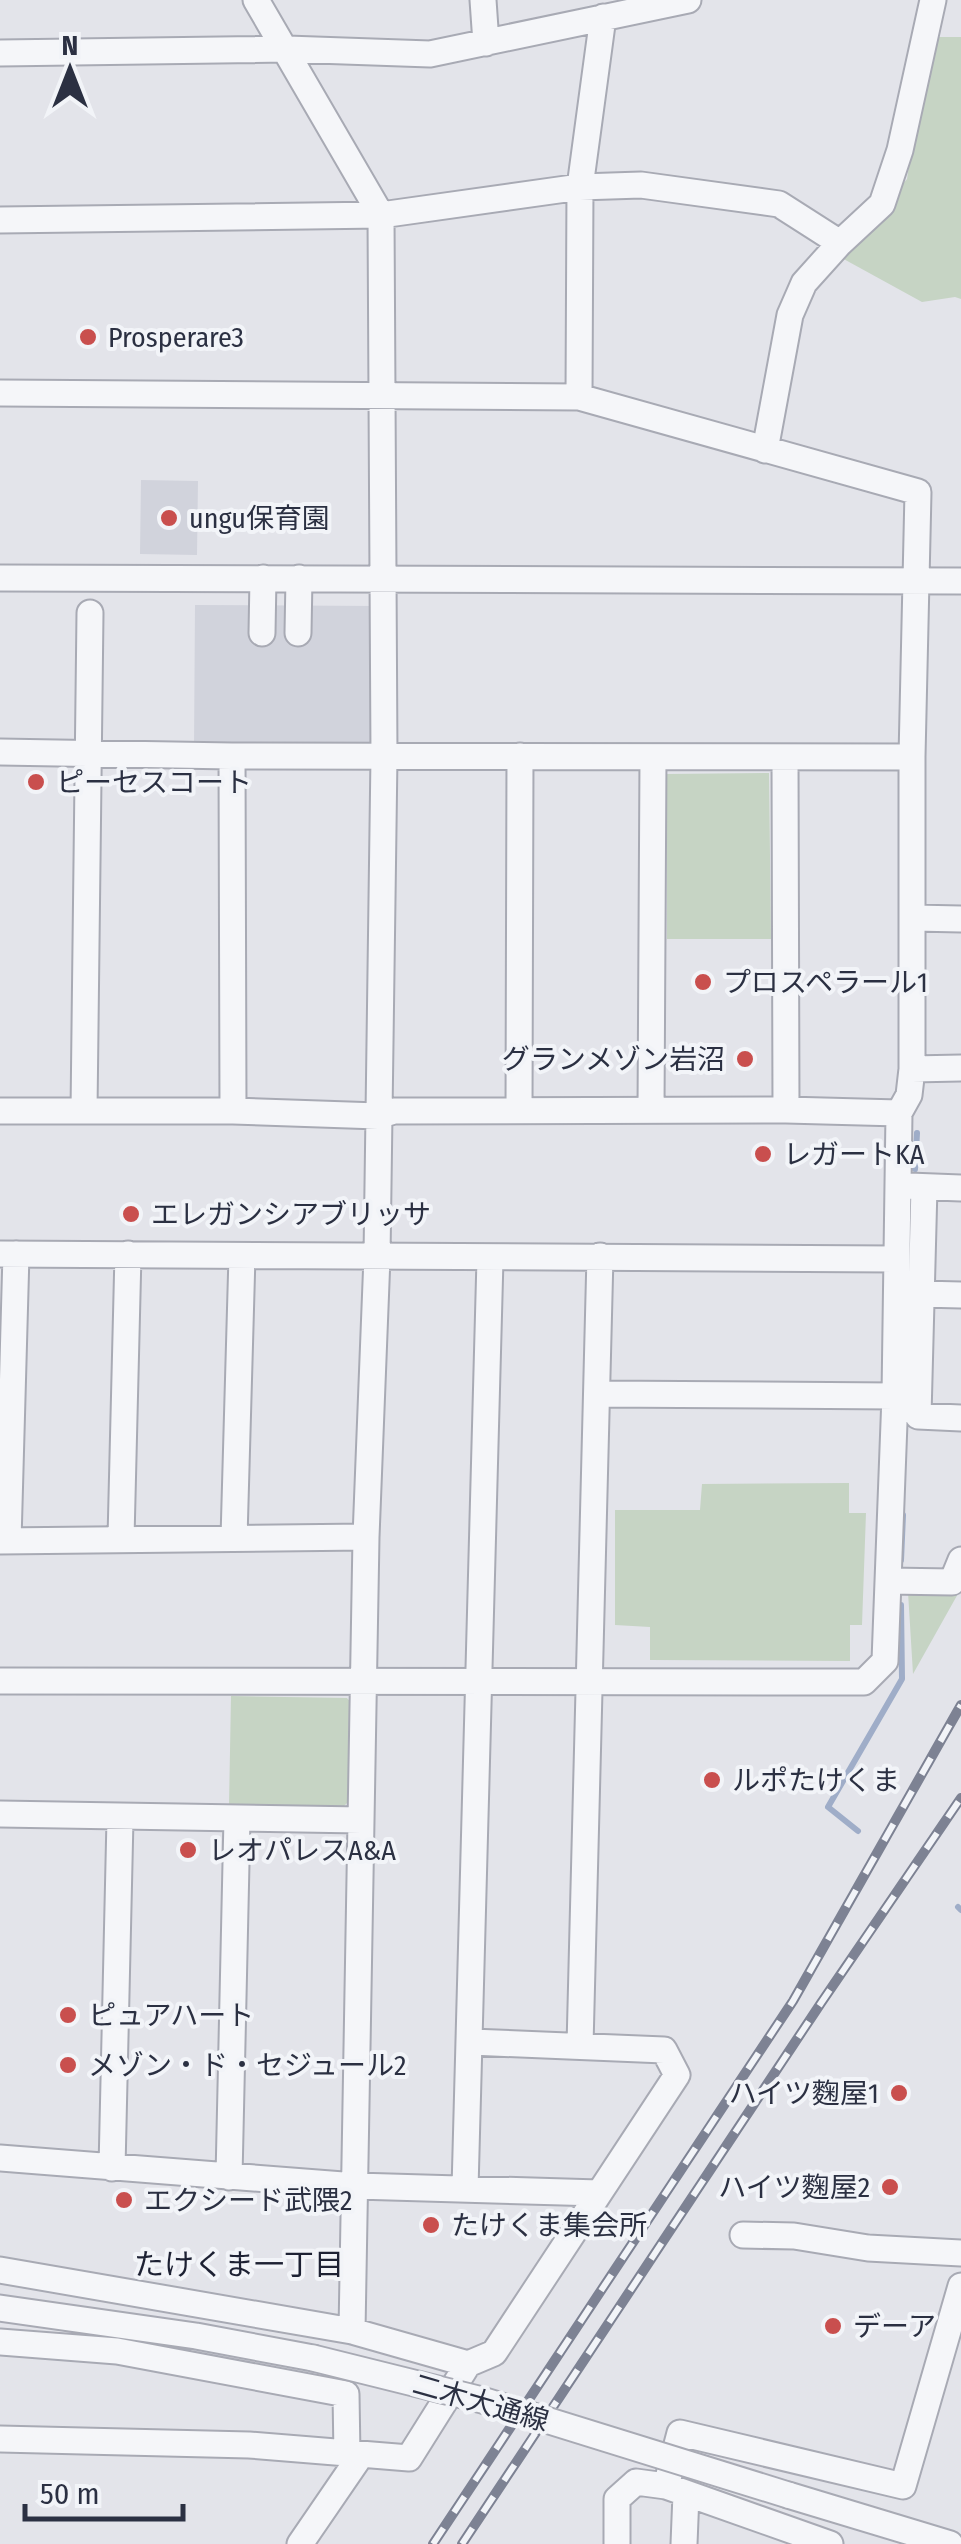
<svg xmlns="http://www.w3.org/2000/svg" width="961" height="2544" font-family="'Fira Sans Condensed','Noto Sans JP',sans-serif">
<rect width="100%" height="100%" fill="#e3e4ea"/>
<path fill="#d1d3dc" d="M141 480 198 481 197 555 140 554Z
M195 605 376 606 375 742 369 748 194 747Z"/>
<path fill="#c6d4c4" d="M934 37H961V299L955 297 922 302 840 257 907 179 923 71Z
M769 773 771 939H667V774Z
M849 1483V1513H866L862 1625H850V1661L650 1660V1627L615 1625V1510H700L702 1484Z
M908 1592H959L913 1674Z
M231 1696 347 1698 358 1711 355 1795 342 1808 229 1806Z"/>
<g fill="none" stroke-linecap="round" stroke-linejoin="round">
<path stroke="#9fadc8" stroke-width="6" d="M915 1169 917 1133
M901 1560 903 1515
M858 1831 828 1807 902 1679 901 1605
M958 1907 961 1910"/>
<defs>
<path id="minor" d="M256 0 381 215 384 756 377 1257 366 1537 352 2331
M483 0 486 43
M0 53 287 49 430 54 688 0
M0 220 381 215 580 187 641 185 779 204 840 243
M0 393 579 397 918 492 912 757V1069L909 1095 899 1113 895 1396 885 1661 864 1682 0 1681
M579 397 580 187 603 17
M765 450 790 315 804 283 840 243 882 204 900 150 933 0
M0 578 961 581
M262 633 263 578
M298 633 299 578
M0 752 232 756 912 757
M232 756 233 1111
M785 758 786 1110
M914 918 961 919
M912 1069 961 1068
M519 1110 520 756
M651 1110 653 758
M0 1111H233L378 1116 394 1111 786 1110 899 1113
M84 1111 90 613
M909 1186 961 1188
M924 1187 918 1416 961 1418
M0 1254 895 1259
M921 1294 961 1295
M598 1394 895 1396
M121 1538 128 1254
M234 1538 242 1256
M0 1541 366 1537
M8 1541 16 1254
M889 1581 952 1582 961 1560
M0 1814 361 1820
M580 2046 600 1256
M0 2158 356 2186 599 2193
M112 2168 120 1819
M229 2177 237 1818
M465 2189 490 1259
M743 2235 794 2236 868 2248 961 2253
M0 2270 352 2331 468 2364
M0 2308 196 2336 313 2358
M0 2342 117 2351 346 2394 347 2455
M0 2439 249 2445 409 2458 468 2364 494 2353 677 2075 664 2050 471 2042
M666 2486 680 2433 903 2486 961 2286
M788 2495 950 2544
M300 2544 361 2455
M617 2544V2499L636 2482 666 2486 830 2544
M684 2544 686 2494"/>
</defs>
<use href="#minor" stroke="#a8aab4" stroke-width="29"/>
<use href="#minor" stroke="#f5f6f9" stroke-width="25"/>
<defs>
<path id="rail" d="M433 2544 793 2001 961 1705
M462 2544 821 2003 961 1798"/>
</defs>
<use href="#rail" stroke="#7d8293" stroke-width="10"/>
<use href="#rail" stroke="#f2f4f8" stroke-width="6" stroke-dasharray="19" stroke-linecap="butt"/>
<defs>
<path id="minor-bridge" d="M313 2358 482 2400 788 2495"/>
</defs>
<use href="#minor-bridge" stroke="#a8aab4" stroke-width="29" stroke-linecap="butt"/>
<use href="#minor-bridge" stroke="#f5f6f9" stroke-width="25"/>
</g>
<g fill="#c94f4e" stroke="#f2f4f8" stroke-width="4">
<circle cx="88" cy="337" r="10"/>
<circle cx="169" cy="518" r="10"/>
<circle cx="36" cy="782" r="10"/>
<circle cx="703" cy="982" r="10"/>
<circle cx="745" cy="1059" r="10"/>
<circle cx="763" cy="1154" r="10"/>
<circle cx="131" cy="1214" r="10"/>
<circle cx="712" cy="1780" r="10"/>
<circle cx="188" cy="1850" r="10"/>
<circle cx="68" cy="2015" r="10"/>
<circle cx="68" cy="2065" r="10"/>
<circle cx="899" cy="2093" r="10"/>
<circle cx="890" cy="2187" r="10"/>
<circle cx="124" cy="2200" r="10"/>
<circle cx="431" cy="2225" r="10"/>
<circle cx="833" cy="2326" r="10"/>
</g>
<g text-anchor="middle" stroke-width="8" stroke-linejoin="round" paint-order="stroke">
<g font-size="28" fill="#2b3042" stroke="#f2f4f8" text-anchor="start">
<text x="108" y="347">Prosperare3</text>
<text x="189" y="528">ungu保育園</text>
<text x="56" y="792">ピーセスコート</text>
<text x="723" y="992">プロスペラール1</text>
<text x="725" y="1069" text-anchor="end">グランメゾン岩沼</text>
<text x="783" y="1164">レガートKA</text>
<text x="151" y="1224">エレガンシアブリッサ</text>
<text x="732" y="1790">ルポたけくま</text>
<text x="208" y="1860">レオパレスA&amp;A</text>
<text x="88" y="2025">ピュアハート</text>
<text x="88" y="2075">メゾン・ド・セジュール2</text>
<text x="879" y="2103" text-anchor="end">ハイツ麴屋1</text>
<text x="870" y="2197" text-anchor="end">ハイツ麴屋2</text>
<text x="144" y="2210">エクシード武隈2</text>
<text x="451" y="2235">たけくま集会所</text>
<text x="853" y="2336">デーア</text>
</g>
<g font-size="28" fill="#2b3042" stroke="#f2f4f8">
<text transform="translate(481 2402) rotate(16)" y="10">二木大通線</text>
</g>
<g font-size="30" fill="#1d2133" stroke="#f2f4f8">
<text x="239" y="2275">たけくま一丁目</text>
</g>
</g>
<g transform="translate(70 70)" stroke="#f2f4f8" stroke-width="8" paint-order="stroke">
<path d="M0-8L18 38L0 25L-18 38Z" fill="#2b3042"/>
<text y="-15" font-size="28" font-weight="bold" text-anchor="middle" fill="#2b3042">N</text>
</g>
<path d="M25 2504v15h158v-15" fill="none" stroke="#2b3042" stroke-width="5"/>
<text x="40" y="2504" font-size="30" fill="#2b3042" stroke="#f2f4f8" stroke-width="8" paint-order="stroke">50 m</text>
</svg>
